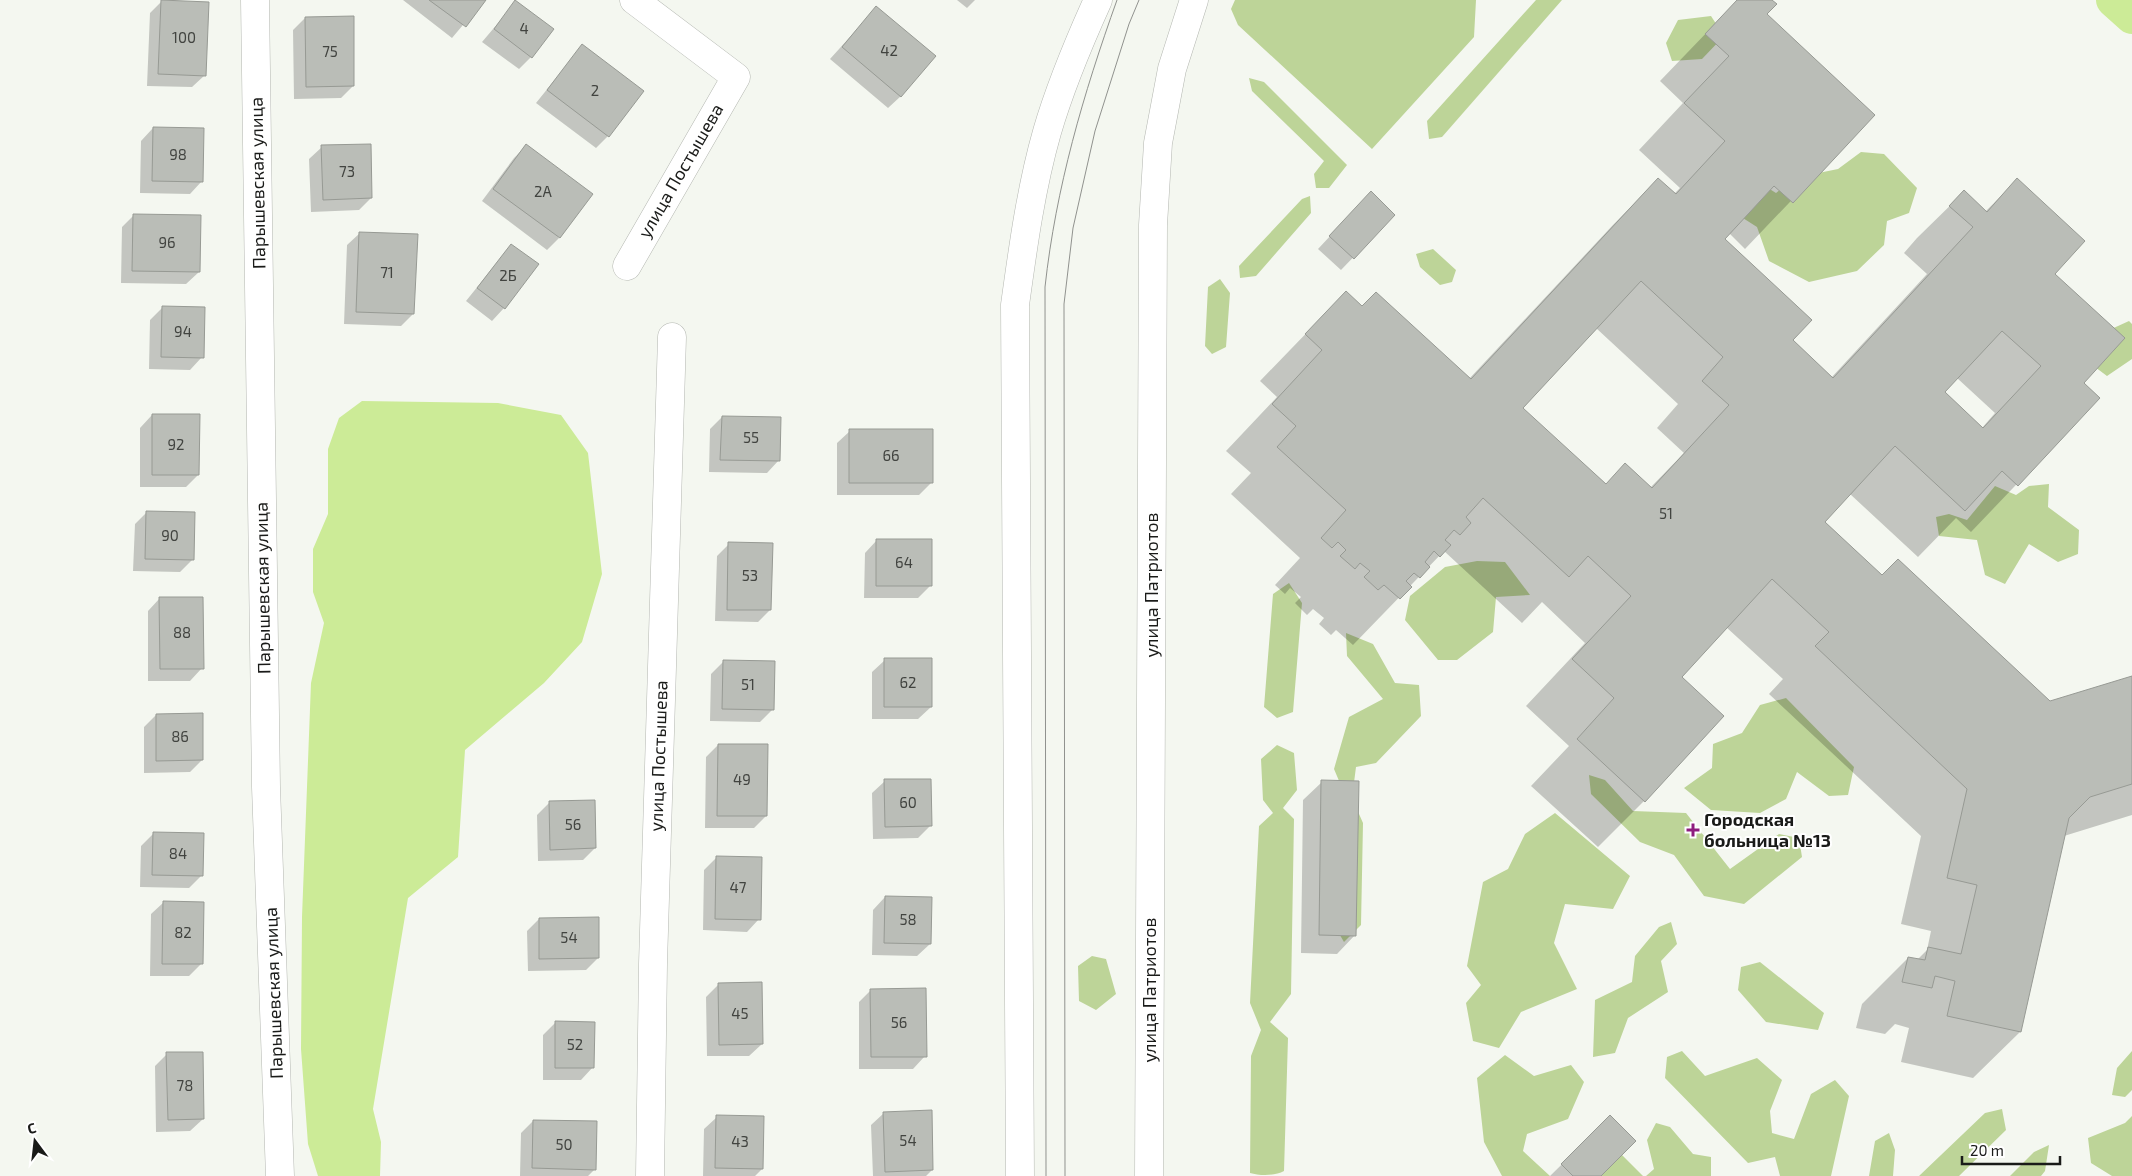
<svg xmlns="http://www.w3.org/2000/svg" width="2132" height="1176" font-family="'Exo 2',sans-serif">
<rect width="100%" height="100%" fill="#f4f7f0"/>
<path fill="#bdd498" d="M1235 0H1476L1474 37 1372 149 1238 25 1231 9Z
M1536 0H1562L1442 137 1429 139 1427 121Z
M1711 16 1724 36 1702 59 1672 61 1666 43 1678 20Z
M1249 78 1264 82 1347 165 1329 188H1316L1314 174 1324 161 1252 91Z
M1861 152 1884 154 1917 188 1909 213 1887 221 1884 245 1857 271 1809 282 1769 261 1757 227 1735 213 1760 183 1776 193 1794 178 1838 169Z
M1310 196 1311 213 1256 276 1240 278 1239 266 1302 199Z
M1433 249 1456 270 1452 282 1440 285 1420 267 1416 254Z
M1220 279 1230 293 1226 347 1212 354 1205 346 1208 287Z
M2129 321 2132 324V359L2107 376 2095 367 2107 331Z
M2049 484 2048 507 2079 530 2078 554 2058 562 2029 544 2005 584 1985 575 1977 540 1939 536 1936 517 1949 514 1967 520 1995 486 2016 495 2029 486Z
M1477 561 1505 562 1530 595 1496 597 1493 632 1457 660H1438L1405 620 1410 596 1445 567Z
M1289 583 1302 603 1293 712 1277 718 1264 707 1273 594Z
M1346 633 1373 644 1395 683 1419 685 1421 716 1376 763 1356 767 1352 798 1363 823 1361 925 1344 942 1334 925 1345 795 1334 769 1349 717 1383 699 1347 656Z
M1786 698 1854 767 1848 795 1829 796 1797 772 1786 799 1760 813 1711 810 1684 788 1712 768 1713 744 1742 733 1760 705Z
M1277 745 1294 753 1297 790 1283 808 1294 819 1291 994 1270 1022 1288 1038 1284 1171C1275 1176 1260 1176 1250 1173L1251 1056 1261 1030 1250 1003 1259 826 1273 813 1263 800 1261 759Z
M1589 775 1605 780 1633 811 1686 813 1730 869 1779 834 1799 838 1802 857 1744 904 1704 896 1674 855 1640 842 1591 794Z
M1555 813 1630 876 1613 909 1565 904 1554 943 1577 989 1521 1012 1499 1048 1473 1041 1466 1003 1481 985 1467 966 1483 882 1508 869 1525 834Z
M1671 922 1677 944 1661 961 1668 992 1628 1018 1615 1053 1593 1057 1595 1000 1632 982 1635 956 1659 927Z
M1092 956 1106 959 1116 994 1096 1010 1079 1001 1078 966Z
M1760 962 1824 1013 1818 1030 1766 1022 1738 990 1741 967Z
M1682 1051 1705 1076 1757 1058 1782 1080 1770 1111 1772 1133 1794 1139 1811 1094 1835 1080 1849 1096 1831 1176H1780L1775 1157 1748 1163 1665 1078 1667 1057Z
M2132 1051V1090L2125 1097 2112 1095 2117 1068Z
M1505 1055 1534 1076 1571 1065 1584 1082 1568 1119 1527 1134 1523 1151 1550 1176H1502L1484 1142 1477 1078Z
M2002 1109 2006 1130 1959 1176H1919L1985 1113Z
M2132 1116V1176H2112L2091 1163 2088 1138 2125 1123Z
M1656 1123 1670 1127 1693 1154 1711 1157V1176H1646L1654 1169 1647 1140Z
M1889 1133 1895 1150 1893 1176H1869L1875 1141Z
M1607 1140 1643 1176H1579Z
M2049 1145 2045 1171 2041 1176H2010L2034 1152Z"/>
<path fill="#cceb97" d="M362 401 498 403 561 415 588 453 602 574 582 642 544 683 465 750 458 857 408 898 373 1109 381 1142 380 1176H318L308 1144 301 1049 302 917 311 683 324 623 313 592V549L328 514V449L339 418Z"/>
<path fill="#0003" fill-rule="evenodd" d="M403 0H484L452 38Z
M957 0H975L967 8Z
M1738 0H1771L1765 15 1873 115 1745 249 1729 233 1723 239 1791 340 1831 378 1927 274 1904 253 1917 238 1964 192 1985 212 2017 180 2053 274 2083 383 2099 398 1971 532 1956 518 1918 557 1850 494 1823 522 1881 577 2050 703 2132 678V815L2064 836 2020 1032 1973 1078 1901 1062 1909 1028 1895 1024 1885 1034 1856 1028 1862 1004 1908 958 1917 960 1927 950 1931 931 1901 924 1921 836 1769 694 1783 679 1726 627 1680 677 1644 801 1598 847 1531 786 1569 746 1526 706 1585 643 1542 602 1522 623 1444 551 1353 645 1336 630 1331 635 1319 624 1324 618 1313 609 1307 615 1295 603 1301 597 1290 588 1285 594 1275 585 1300 558 1231 494 1251 473 1226 451 1277 397 1260 381 1346 292 1362 307 1469 379 1612 226 1658 179 1674 194 1680 188 1639 150 1683 103 1660 81ZM1596 328 1678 404 1657 428 1684 453 1650 488 1605 485 1522 408ZM1957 378 1995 413 1982 428 1943 392Z
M162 1 205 75 192 87 147 86 150 13Z
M516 2 531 57 519 69 482 42Z
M877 7 901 96 888 108 830 59Z
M305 18 353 86 341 98 294 99 293 30Z
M582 46 608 136 596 148 536 103Z
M153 128 202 181 190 194 140 193 141 141Z
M526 146 559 238 547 250 482 201 514 158Z
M322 147 371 198 359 210 311 212 309 159Z
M1359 205 1394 215 1341 270 1318 249Z
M134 215 199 272 186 284 121 283 122 227Z
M360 233 413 314 401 326 344 324 347 245Z
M511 245 504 308 492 321 466 301Z
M163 307 202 357 190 370 149 369 150 320Z
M152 415 198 475 186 487H140V428Z
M722 417 779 460 767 473 709 472 710 429Z
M850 431 931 483 919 495H837V443Z
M147 512 193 559 180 572 133 571 135 524Z
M877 540 930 586 918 598H864L865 553Z
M729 544 770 610 758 622 715 621 717 556Z
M160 598 202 668 190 681H148V611Z
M885 660 931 707 918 719H872V672Z
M723 662 773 709 760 722 710 721 711 674Z
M156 715 202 760 190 772 144 773V727Z
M718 745 766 816 754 828H705L706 757Z
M885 781 930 826 918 838 873 839 872 793Z
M1322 782 1355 935 1337 954 1301 953 1303 800Z
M549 803 595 848 583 860 538 861 537 815Z
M153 834 201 876 189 888 140 887 141 846Z
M717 857 759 919 747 932 703 930 704 870Z
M885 897 930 944 917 956 872 955 873 910Z
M164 902 201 964 189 976H150L151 914Z
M539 919 598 958 586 970 528 971 527 931Z
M718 985 762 1044 749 1056H707L706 997Z
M871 990 925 1056 913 1069H859V1002Z
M556 1022 593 1067 581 1080H543V1035Z
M167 1054 203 1119 190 1131 156 1132 155 1066Z
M884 1113 932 1170 926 1176H873L871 1125Z
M717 1117 762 1169 755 1176H703L704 1129Z
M1610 1117 1599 1176H1550Z
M533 1121 595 1169 588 1176H520L521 1133Z"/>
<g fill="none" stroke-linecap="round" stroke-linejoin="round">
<path stroke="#cceb97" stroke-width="34" d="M2113 0 2132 17"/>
</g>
<path fill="#babdb7" stroke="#979a94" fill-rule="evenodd" d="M161 0 209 2 206 76 158 74Z
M429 0H486L466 27Z
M515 0 554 29 532 58 494 29Z
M1737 0H1772L1777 4 1767 14 1875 115 1793 203 1774 186 1725 239 1812 320 1793 340 1833 378 1973 227 1949 206 1964 190 1987 212 2017 178 2085 241 2055 274 2125 338 2084 383 2100 398 2018 486 2002 471 1965 511 1895 446 1825 522 1882 575 1898 559 2050 701 2132 676V784L2090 797 2069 818 2021 1032 1947 1016 1955 981 1935 976 1932 988 1902 982 1908 957 1925 960 1928 947 1961 954 1977 885 1947 878 1967 789 1815 646 1829 632 1772 579 1682 677 1724 716 1645 802 1577 739 1614 698 1572 659 1631 596 1588 556 1569 577 1483 498 1466 517 1471 523 1460 535 1454 530 1445 540 1451 545 1440 557 1434 551 1425 562 1430 567 1420 578 1414 573 1406 581 1412 587 1400 599 1384 585 1378 590 1364 577 1370 571 1360 563 1355 569 1340 556 1346 550 1338 542 1332 548 1321 538 1346 510 1277 447 1296 426 1272 404 1322 350 1305 334 1346 291 1362 306 1376 292 1471 379 1658 178 1676 194 1725 141 1684 103 1729 56 1705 34ZM1641 281 1723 357 1702 381 1729 405 1652 488 1625 463 1606 484 1523 408ZM2002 331 2041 366 1983 428 1945 392Z
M876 6 936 56 901 97 842 47Z
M354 16V86L306 87 305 17Z
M582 44 644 91 609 137 547 90Z
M153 127 204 128 203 182 152 181Z
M371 144 372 198 323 200 321 145Z
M526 144 593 194 560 238 493 189Z
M1371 191 1395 215 1354 259 1329 236Z
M133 214 201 215 200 272 132 271Z
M359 232 418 234 414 314 356 312Z
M511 244 539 264 505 309 477 288Z
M162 306 205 307 204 358 161 357Z
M152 414H200L199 475H152Z
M722 416 781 417 780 461 720 460Z
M849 429H933V483H849Z
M146 511 195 512 194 560 145 559Z
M876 539H932V586H876Z
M728 542 773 543 771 610H727Z
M159 597H203L204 669H160Z
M884 658H932V707H884Z
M723 660 775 661 774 710 722 709Z
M203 713V760L156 761V714Z
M718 744H768L767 816H717Z
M884 779H931L932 826 885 827Z
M1321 780 1359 781 1356 936 1319 935Z
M595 800 596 848 550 850 549 801Z
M153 832 204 833 203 876 152 875Z
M716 856 762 857 761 920 715 919Z
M885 896 932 897 931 944 884 943Z
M163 901 204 902 203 964H162Z
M599 917V958L539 959V918Z
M762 982 763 1044 719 1045 718 983Z
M926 988 927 1057H871L870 989Z
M555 1021 595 1022 594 1068H555Z
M166 1052H203L204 1119 168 1120Z
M932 1110 933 1170 885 1172 883 1112Z
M716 1115 764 1116 763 1169 715 1168Z
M1610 1115 1636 1141 1601 1176H1573L1561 1164Z
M533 1120 597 1121 596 1170 532 1168Z"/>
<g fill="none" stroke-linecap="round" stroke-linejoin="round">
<defs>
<path id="street" d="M255 0 266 787 280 1176
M627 266 736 77 634 0
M650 1176 653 964 672 337
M1020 1176 1015 305C1023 247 1031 188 1047 132 1060 87 1079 42 1098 0"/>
<path id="secondary" d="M1149 1176 1153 225 1158 143 1172 69 1194 0"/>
</defs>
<use href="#street" stroke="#b4b7b1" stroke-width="29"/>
<use href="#secondary" stroke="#b4b7b1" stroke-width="29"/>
<use href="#street" stroke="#fff" stroke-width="28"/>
<use href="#secondary" stroke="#fff" stroke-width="28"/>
<path stroke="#90928e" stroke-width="1" d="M1046 1176 1045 287C1056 187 1083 95 1117 0
M1065 1176 1064 304 1073 228 1095 131 1129 24 1139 0"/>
</g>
<path fill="#8e1d7e" stroke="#fff" stroke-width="2" d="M1690.5 822.5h5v5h5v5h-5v5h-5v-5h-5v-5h5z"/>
<g text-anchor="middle" stroke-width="4" stroke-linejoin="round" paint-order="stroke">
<g font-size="15" fill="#424440">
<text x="524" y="34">4</text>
<text x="184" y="43">100</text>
<text x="889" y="56">42</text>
<text x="330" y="57">75</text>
<text x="595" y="96">2</text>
<text x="178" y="160">98</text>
<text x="347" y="177">73</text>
<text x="543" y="197">2А</text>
<text x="167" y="248">96</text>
<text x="387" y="278">71</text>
<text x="508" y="281">2Б</text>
<text x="183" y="337">94</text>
<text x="751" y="443">55</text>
<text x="176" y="450">92</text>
<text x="891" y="461">66</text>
<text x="1666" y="519">51</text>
<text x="170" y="541">90</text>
<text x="904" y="568">64</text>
<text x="750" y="581">53</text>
<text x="182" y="638">88</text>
<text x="908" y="688">62</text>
<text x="748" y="690">51</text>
<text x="180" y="742">86</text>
<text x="742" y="785">49</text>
<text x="908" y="808">60</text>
<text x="573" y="830">56</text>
<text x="178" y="859">84</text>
<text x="738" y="893">47</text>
<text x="908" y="925">58</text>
<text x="183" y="938">82</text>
<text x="569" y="943">54</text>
<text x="740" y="1019">45</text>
<text x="899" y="1028">56</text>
<text x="575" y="1050">52</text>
<text x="185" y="1091">78</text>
<text x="908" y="1146">54</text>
<text x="740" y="1147">43</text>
<text x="564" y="1150">50</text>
</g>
<g font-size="18" fill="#1a1b19" stroke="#fff">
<text transform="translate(681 171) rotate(-60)" y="6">улица Постышева</text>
<text transform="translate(258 183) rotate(-91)" y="6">Парышевская улица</text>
<text transform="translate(1152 585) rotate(-90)" y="6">улица Патриотов</text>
<text transform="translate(263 588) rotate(-91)" y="6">Парышевская улица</text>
<text transform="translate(659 756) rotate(-88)" y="6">улица Постышева</text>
<text transform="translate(1150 990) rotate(-90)" y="6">улица Патриотов</text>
<text transform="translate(274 993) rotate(-92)" y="6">Парышевская улица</text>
</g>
<g font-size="18" font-weight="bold" fill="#1a1b19" stroke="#fff" text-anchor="start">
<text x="1704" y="826">Городская<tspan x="1704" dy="21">больница №13</tspan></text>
</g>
</g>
<g transform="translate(35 1141) rotate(345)" stroke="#ffffff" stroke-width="4" paint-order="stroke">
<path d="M0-4L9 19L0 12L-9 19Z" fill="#1a1b19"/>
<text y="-8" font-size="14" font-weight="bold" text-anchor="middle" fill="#1a1b19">С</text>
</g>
<path d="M1962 1156v8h98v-8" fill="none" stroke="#1a1b19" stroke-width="2.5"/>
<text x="1970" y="1156" font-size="15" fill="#1a1b19" stroke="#ffffff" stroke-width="4" paint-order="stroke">20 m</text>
</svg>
